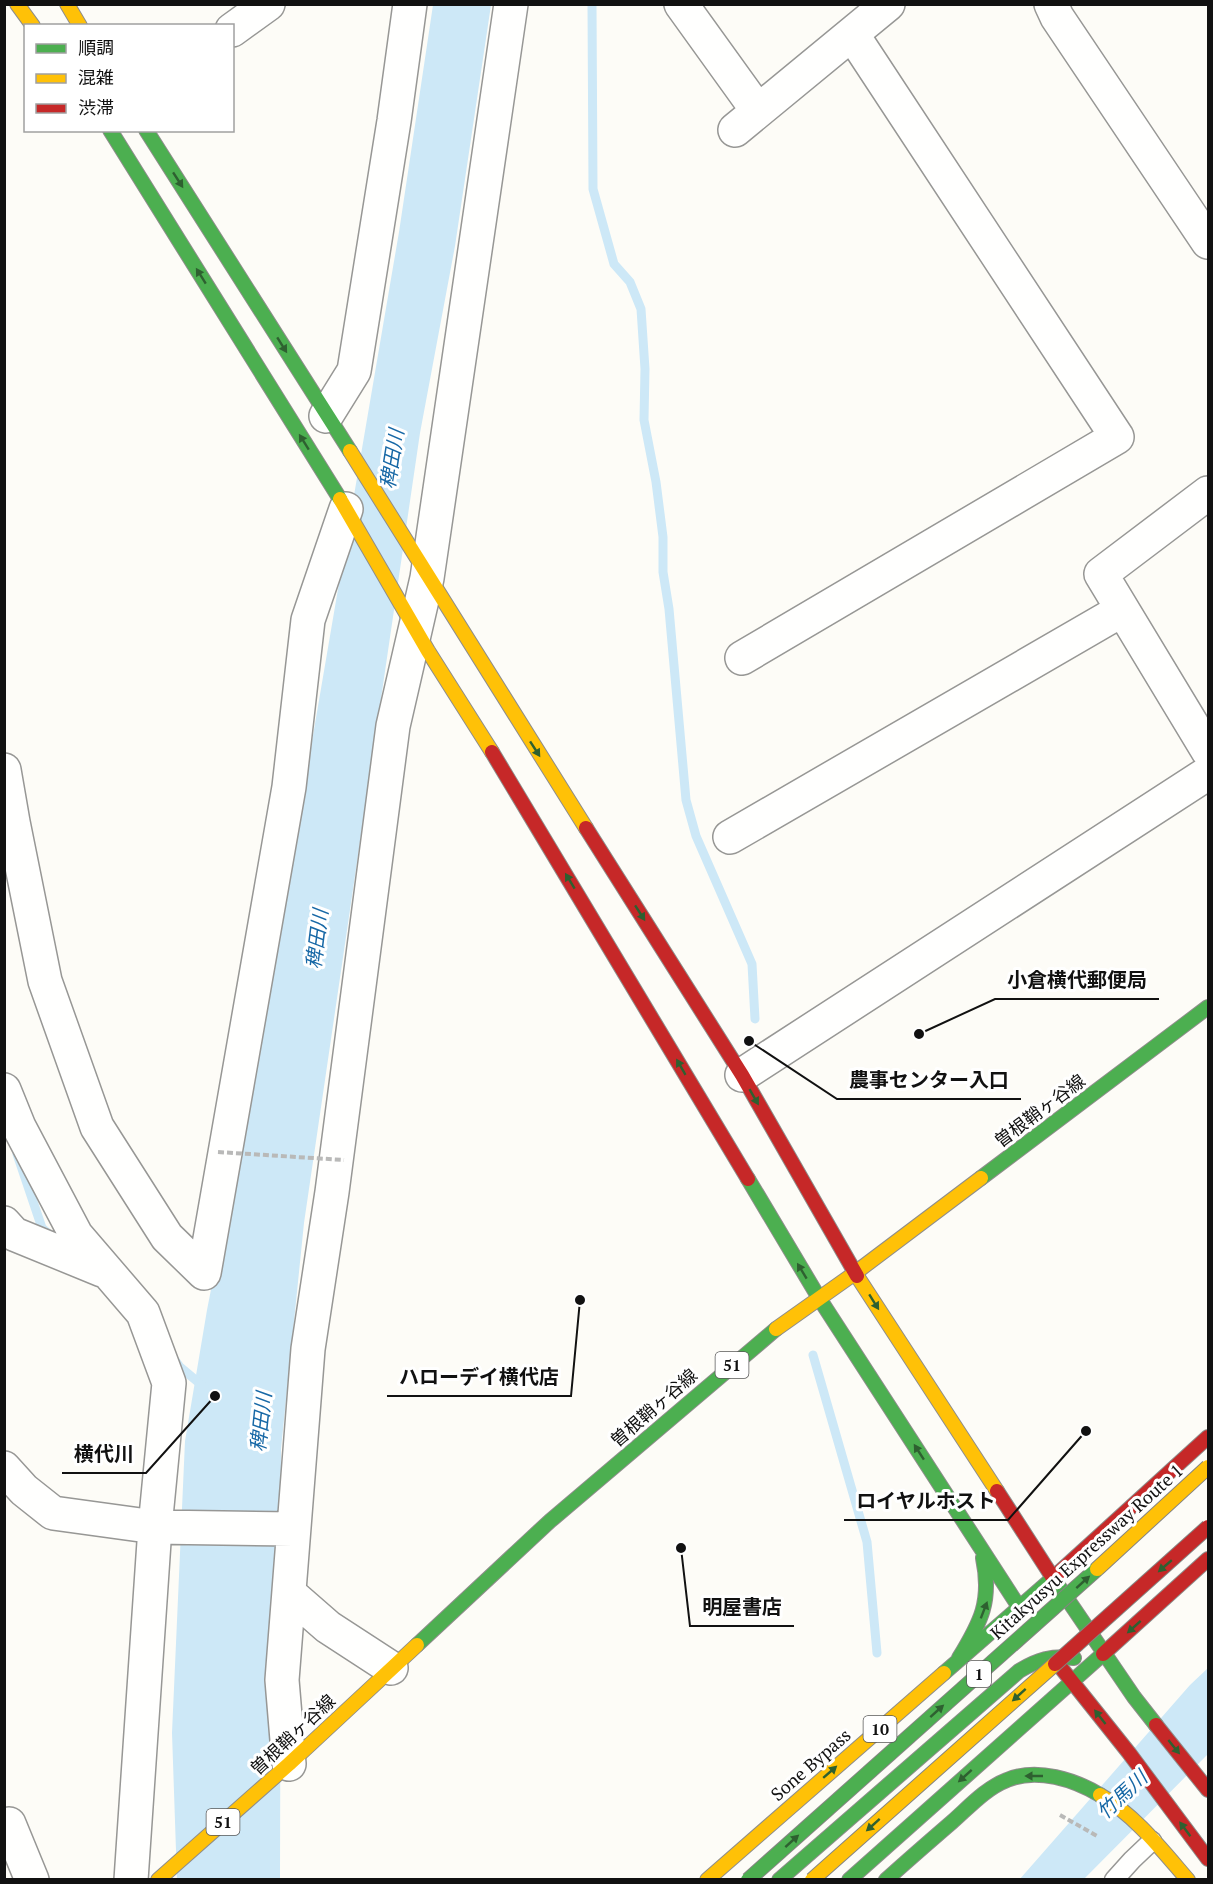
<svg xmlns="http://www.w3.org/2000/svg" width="1213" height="1884" font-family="'PT Serif','Noto Sans JP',serif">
<rect width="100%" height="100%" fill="#fdfcf7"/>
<path fill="#cde8f7" d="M433 5H491L455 246 420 433 304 1223 281 1449 280 1879 177 1880 172 1733 185 1441 207 1310 269 993 399 232Z
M1208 1668V1754L1084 1879 1019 1880 1190 1685Z"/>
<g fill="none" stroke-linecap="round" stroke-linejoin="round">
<path stroke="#cde8f7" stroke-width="9" d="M592 4 593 189 614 264 630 282 641 309 645 369 644 420 656 482 663 537V572L669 609 686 800 696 836 752 964 755 1019
M17 1154 42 1228 50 1235
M813 1355 867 1542 877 1653
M175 1360 180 1367 204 1387"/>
<defs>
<path id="lane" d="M1114 1880 1132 1860 1152 1841"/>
<path id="street" d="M681 4 758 111
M1051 4 1057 17 1208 242
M232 30 268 4
M735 130 888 4
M326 416 354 371 394 121 410 4
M1208 493 1101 574 1208 751
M742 658 1117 437 852 34
M4 770 13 822 45 981 97 1127 167 1237 204 1273 289 787 308 620 346 509
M730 837 1122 610
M742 1075 1208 773
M4 1090 19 1127 76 1235 143 1313 169 1383 155 1527 131 1880
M4 1223 14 1234 102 1270
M4 1468 24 1490 53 1513 155 1527 293 1529
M289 1593 328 1627 391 1668
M289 1764 282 1680 308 1349 332 1192 393 726 427 578 511 4
M4 1827 9 1824 32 1880"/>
<path id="fast" d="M110 130 340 499
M146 130 350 451
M981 1178 1208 1007
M748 1179 819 1298 1019 1607
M417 1645 550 1521 776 1329
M959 1658C981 1622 992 1601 983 1558
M944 1673 1053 1578 1134 1697 1156 1725
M779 1880 1019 1671C1037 1660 1052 1655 1074 1658
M849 1880 1103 1654
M886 1880C908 1860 930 1841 952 1822 969 1807 986 1788 1007 1780 1037 1767 1075 1780 1100 1795"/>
<path id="slow" d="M17 4 33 26
M67 4 80 26
M350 451 586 828
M340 499 428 651 492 752
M857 1276 997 1491
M776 1329 855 1273 981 1178
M1100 1795C1135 1815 1162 1850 1188 1880
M158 1880 289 1764 417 1645
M707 1880 944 1673"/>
<path id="jam" d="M492 752 748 1179
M586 828 742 1075 857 1276
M997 1491 1053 1578 1208 1437
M1103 1654 1208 1559
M1058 1664 1129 1753 1208 1859
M1156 1725 1208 1790"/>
</defs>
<use href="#lane" stroke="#979795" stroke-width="21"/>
<use href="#street" stroke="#979795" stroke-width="36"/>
<use href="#fast" stroke="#8e8d8b" stroke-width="16"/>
<use href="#slow" stroke="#8e8d8b" stroke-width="16"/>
<use href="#jam" stroke="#8e8d8b" stroke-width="16"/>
<path stroke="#b9b9b8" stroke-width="4" stroke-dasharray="6 3" stroke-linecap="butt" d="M1060 1815 1097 1836"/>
<use href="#lane" stroke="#fffffe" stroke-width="18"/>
<use href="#street" stroke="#fffffe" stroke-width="33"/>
<use href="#fast" stroke="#4caf50" stroke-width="14"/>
<use href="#slow" stroke="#ffc107" stroke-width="14"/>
<use href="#jam" stroke="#c62828" stroke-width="14"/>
<defs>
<path id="fast-bridge" d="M748 1880 1097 1569"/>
<path id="slow-bridge" d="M1097 1569 1208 1467
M812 1880 1055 1664"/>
<path id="jam-bridge" d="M1055 1664 1208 1527"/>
</defs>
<use href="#fast-bridge" stroke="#858482" stroke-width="16" stroke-linecap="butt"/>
<use href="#slow-bridge" stroke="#858482" stroke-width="16" stroke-linecap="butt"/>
<use href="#jam-bridge" stroke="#858482" stroke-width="16" stroke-linecap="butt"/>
<path stroke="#b9b9b8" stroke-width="4" stroke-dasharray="6 3" stroke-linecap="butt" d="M218 1152 344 1160"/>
<use href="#fast-bridge" stroke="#4caf50" stroke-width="14"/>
<use href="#slow-bridge" stroke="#ffc107" stroke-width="14"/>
<use href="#jam-bridge" stroke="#c62828" stroke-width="14"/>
</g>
<defs><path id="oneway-solid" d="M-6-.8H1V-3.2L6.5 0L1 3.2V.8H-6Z" transform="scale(1.5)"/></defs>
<g fill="#2e6030">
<use href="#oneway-solid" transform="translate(178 180) rotate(57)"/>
<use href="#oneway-solid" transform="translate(201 276) rotate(-122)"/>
<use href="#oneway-solid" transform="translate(282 345) rotate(58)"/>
<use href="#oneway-solid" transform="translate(304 442) rotate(-122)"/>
<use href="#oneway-solid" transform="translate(535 749) rotate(57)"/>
<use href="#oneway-solid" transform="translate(570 881) rotate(-121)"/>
<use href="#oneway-solid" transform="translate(640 913) rotate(57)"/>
<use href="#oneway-solid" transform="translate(681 1067) rotate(-120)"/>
<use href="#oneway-solid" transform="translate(754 1097) rotate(60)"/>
<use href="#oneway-solid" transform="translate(802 1271) rotate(-121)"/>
<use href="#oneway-solid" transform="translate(874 1302) rotate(58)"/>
<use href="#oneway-solid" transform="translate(919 1452) rotate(-123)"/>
<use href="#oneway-solid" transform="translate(1165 1566) rotate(139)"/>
<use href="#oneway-solid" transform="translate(1083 1582) rotate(-42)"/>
<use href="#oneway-solid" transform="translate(984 1610) rotate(-69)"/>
<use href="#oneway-solid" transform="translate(1134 1627) rotate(138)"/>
<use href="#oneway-solid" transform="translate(1019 1695) rotate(138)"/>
<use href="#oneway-solid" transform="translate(937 1711) rotate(-42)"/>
<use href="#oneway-solid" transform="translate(1100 1717) rotate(-128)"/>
<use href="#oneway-solid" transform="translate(1174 1747) rotate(51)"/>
<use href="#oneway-solid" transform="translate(830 1772) rotate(-41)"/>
<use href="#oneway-solid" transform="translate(965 1776) rotate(138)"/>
<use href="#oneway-solid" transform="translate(1034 1776) rotate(180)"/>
<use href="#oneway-solid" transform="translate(873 1825) rotate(138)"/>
<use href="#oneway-solid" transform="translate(1185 1829) rotate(-127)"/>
<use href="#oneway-solid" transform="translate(792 1841) rotate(-42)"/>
</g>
<g text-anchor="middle" stroke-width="6" stroke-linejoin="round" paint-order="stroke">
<g fill="#fff" stroke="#585858" stroke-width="1.5">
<rect x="715.5" y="1352" width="33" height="26" rx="4.5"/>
<rect x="967" y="1661" width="24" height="26" rx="4.5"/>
<rect x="863.5" y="1716" width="33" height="26" rx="4.5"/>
<rect x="206.5" y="1809" width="33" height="26" rx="4.5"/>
</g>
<g font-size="16" font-weight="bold" fill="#111">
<text x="732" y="1371">51</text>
<text x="979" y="1680">1</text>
<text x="880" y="1735">10</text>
<text x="223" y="1828">51</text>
</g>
<g font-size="18" fill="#111" stroke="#fff">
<text transform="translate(1040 1111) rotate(-37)" y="6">曽根鞘ヶ谷線</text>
<text transform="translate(654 1408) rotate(-41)" y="6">曽根鞘ヶ谷線</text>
<text transform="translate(1087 1552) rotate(-42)" y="6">Kitakyusyu Expressway Route 1</text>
<text transform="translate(293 1735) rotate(-43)" y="6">曽根鞘ヶ谷線</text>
<text transform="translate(811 1765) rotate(-41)" y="6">Sone Bypass</text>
</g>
<g font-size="20" font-style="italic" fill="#1768a6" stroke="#fff">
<text transform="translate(392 459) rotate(-81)" y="7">稗田川</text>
<text transform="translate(317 939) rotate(-83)" y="7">稗田川</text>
<text transform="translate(261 1422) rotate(-84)" y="7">稗田川</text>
<text transform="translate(1122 1795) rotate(-43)" y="7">竹馬川</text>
</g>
</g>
<path fill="none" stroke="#111" stroke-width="2" d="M919 1034L995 999H1159M749 1041L837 1099H1021M580 1300L571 1396H387M215 1396L146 1473H62M1086 1431L1008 1520H844M681 1548L690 1626H794"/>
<g fill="#111" stroke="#fff" stroke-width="2">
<circle cx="919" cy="1034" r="6"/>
<circle cx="749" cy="1041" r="6"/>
<circle cx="580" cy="1300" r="6"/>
<circle cx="215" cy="1396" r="6"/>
<circle cx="1086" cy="1431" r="6"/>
<circle cx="681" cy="1548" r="6"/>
</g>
<g font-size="20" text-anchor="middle" font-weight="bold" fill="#111" stroke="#fff" stroke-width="6" stroke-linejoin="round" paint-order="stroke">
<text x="1077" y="987">小倉横代郵便局</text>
<text x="929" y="1087">農事センター入口</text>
<text x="479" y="1384">ハローデイ横代店</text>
<text x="104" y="1461">横代川</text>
<text x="926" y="1508">ロイヤルホスト</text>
<text x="742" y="1614">明屋書店</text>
</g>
<rect width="1213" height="1884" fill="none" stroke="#111111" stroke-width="12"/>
<rect x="24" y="24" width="210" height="108" fill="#ffffff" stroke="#a0a0a0" stroke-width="1.5"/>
<rect x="36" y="44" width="30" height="9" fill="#4caf50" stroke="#a0a0a0" stroke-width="1.5"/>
<text x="78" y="54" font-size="18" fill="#111111">順調</text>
<rect x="36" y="74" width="30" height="9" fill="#ffc107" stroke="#a0a0a0" stroke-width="1.5"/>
<text x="78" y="84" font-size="18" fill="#111111">混雑</text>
<rect x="36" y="104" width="30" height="9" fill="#c62828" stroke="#a0a0a0" stroke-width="1.5"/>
<text x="78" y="114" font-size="18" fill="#111111">渋滞</text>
</svg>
